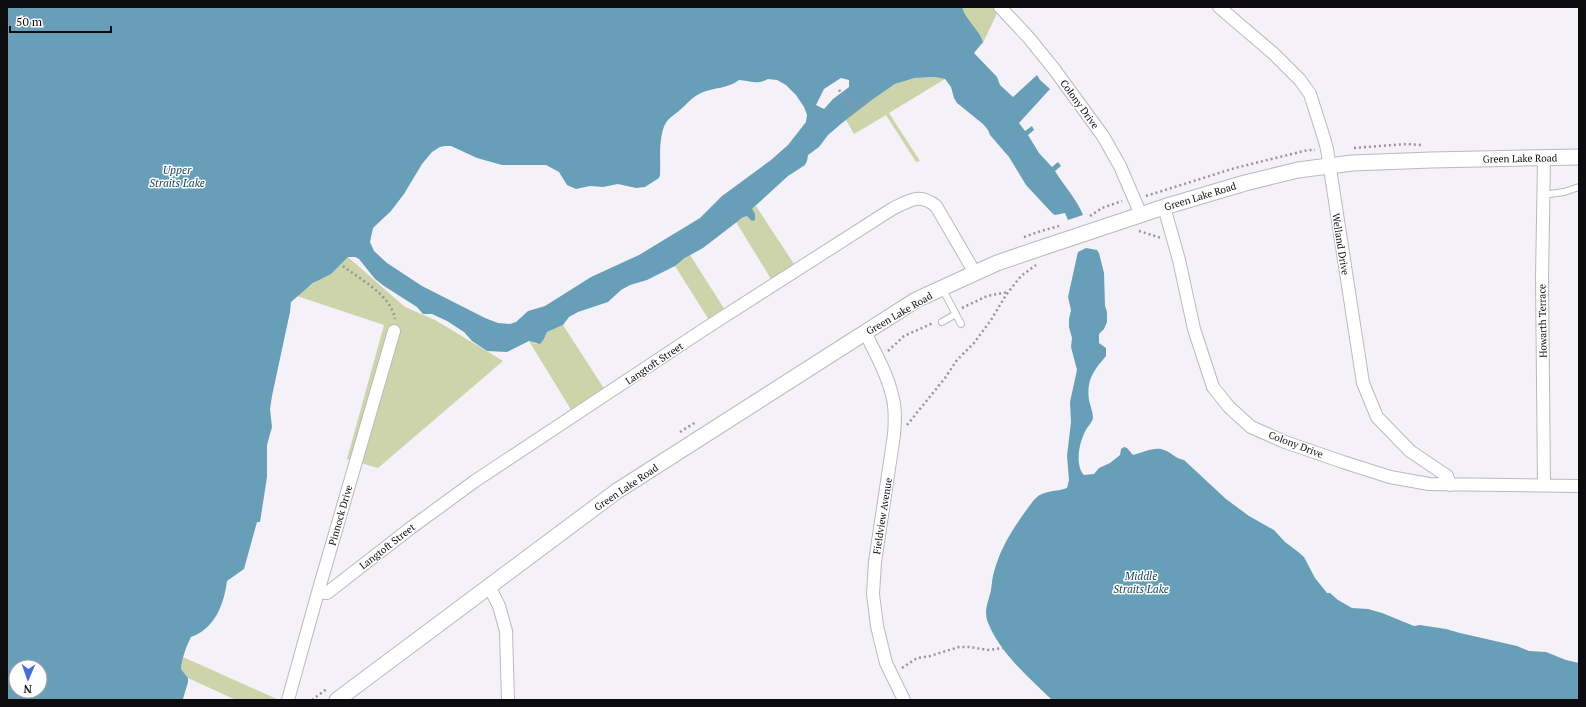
<svg xmlns="http://www.w3.org/2000/svg" width="1586" height="707" font-family="'PT Serif',serif">
<rect width="100%" height="100%" fill="#f4f2f8"/>
<path fill="#ced4a9" d="M961 7H1000L982 45Z
M935 77 945 79 889 113 920 161 916 162 886 115 854 134 846 120C865 105 889 83 912 78 920 77 927 78 935 77Z
M756 206 794 264 771 279 736 222 747 216 752 209Z
M690 255 725 310 709 320 675 266Z
M348 257 405 307 435 320 503 361 378 468 347 459 384 325 297 296Z
M563 325 605 390 573 413 529 341 536 344 544 339 547 332Z
M183 657 279 700H236L188 678 181 669Z"/>
<path fill="#689fb8" fill-rule="evenodd" d="M7 7H962C966 21 979 29 983 42L974 53 997 77 1000 85 1013 97 1037 75 1040 80 1050 89 1019 123 1025 131 1032 126 1034 130 1028 135 1039 153 1052 167 1058 162 1061 166 1055 171C1064 186 1076 198 1083 215L1068 220 1065 213 1055 215 1052 213 1026 185 1009 157 990 135 988 130 983 124 957 103 954 98 951 87 945 79 935 77 914 78 895 84 873 99 842 123 828 135 819 147 808 155 807 161 805 165 788 176 752 209 755 214V220L752 221 747 216 742 218 703 248 685 258 675 266 647 280 630 285 621 290 608 302 578 312 569 317 563 325 547 332 544 339 540 344 529 341 507 352 487 351 472 341 464 332 447 321 432 314H423L417 307 384 286 375 279 359 259 355 257H348L331 274 313 283 291 302 290 312 272 396 270 409 272 427 267 445V477L260 522H257L244 569 227 581C224 604 215 629 191 637 186 647 182 658 181 669L188 678V682L183 699 7 700ZM841 78 849 80V87L833 99 824 109 816 105 824 89ZM768 79 777 80 786 85 796 95 804 107 807 115 806 122 788 145 771 160 722 196 700 218 639 255 591 277 545 306 528 311 516 322 510 324 498 323 485 318 422 286 387 263 374 251 370 242 373 228 391 211 404 194 422 164 432 152 440 147 445 146H451L477 158 502 165H546L559 172 567 185 576 189 590 186 603 187 618 184 636 188 645 187 659 178 660 175C661 160 657 129 670 118 673 115 677 113 680 110 687 104 692 97 701 93 715 87 727 89 739 80 750 81 758 85 768 79ZM16 667H40V691H16Z
M1086 248 1097 250 1099 253 1104 273 1105 306 1107 312V322L1104 329 1099 334V343L1106 348V356C1094 370 1086 380 1089 400 1090 405 1093 412 1093 418 1092 423 1086 428 1084 434 1079 444 1075 466 1084 475L1094 474 1099 468 1110 463 1120 455 1121 449 1124 447 1127 448 1133 455C1142 453 1155 446 1164 450 1171 452 1176 459 1184 460L1226 499 1249 516 1274 530 1285 542 1297 551 1304 557 1315 578 1327 593H1330L1338 600 1352 608 1368 609 1382 613 1414 626 1420 625 1446 629 1460 633 1517 646 1529 651 1546 652 1566 660 1579 663V700H1052C1028 677 998 651 987 620 984 609 989 600 991 590 992 584 992 578 994 572 1001 546 1014 527 1030 505 1032 503 1033 500 1036 498 1043 490 1057 492 1067 488L1069 480 1067 456 1071 422 1070 402 1077 370 1071 347 1072 338 1069 327V319L1071 310 1068 297 1077 256 1078 252Z"/>
<g fill="none" stroke-linecap="round" stroke-linejoin="round">
<defs>
<path id="service" d="M1543 195 1564 192 1579 187
M942 288 961 324
M942 322 956 314"/>
<path id="minor" d="M1000 7 1029 38 1054 69 1103 136 1120 166 1141 215
M1219 7 1274 54 1300 80 1310 94 1324 138 1327 149 1363 383 1377 417 1410 451 1447 476 1450 485
M1164 207 1179 260 1194 329 1213 387 1229 407 1251 427 1285 442 1343 462 1390 477 1429 484 1579 486
M865 332C875 353 887 373 892 395 896 408 895 422 894 435L875 562 873 594 877 626 886 663 904 700
M1544 485 1542 279 1544 158
M489 586 499 606 506 631 508 700
M318 592 327 593 412 527 475 481 706 328 892 209C910 200 919 193 936 206L975 273
M288 700 318 592 394 331"/>
<path id="tertiary" d="M337 700 617 491 916 300 975 273 997 263 1041 248 1164 207 1245 183 1298 170 1352 163 1431 160 1579 157"/>
</defs>
<use href="#service" stroke="#bbb9bf" stroke-width="8"/>
<use href="#minor" stroke="#bbb9bf" stroke-width="14"/>
<use href="#tertiary" stroke="#bbb9bf" stroke-width="17"/>
<path stroke="#969599" stroke-width="2.5" stroke-dasharray="2 3" stroke-linecap="butt" d="M839 90 856 109
M848 116 871 97
M1354 148 1407 144 1421 145
M1146 196 1235 168 1308 150H1315
M1090 216 1102 208 1122 201
M1139 231 1161 238
M1024 237 1041 231 1059 226
M343 266C361 280 391 295 395 319
M962 308 987 296 1008 292
M888 351 904 336 933 323
M907 425 945 378 957 360 974 343 991 320 1006 295 1021 276 1036 265
M680 432 696 422
M902 668 917 658 930 656 959 647H969L988 650 1004 648
M312 700 328 688"/>
<use href="#service" stroke="#fff" stroke-width="6"/>
<use href="#minor" stroke="#fff" stroke-width="12"/>
<use href="#tertiary" stroke="#fff" stroke-width="15"/>
</g>
<g text-anchor="middle" stroke-width="3" stroke-linejoin="round" paint-order="stroke">
<g font-size="10" fill="#0c0c0e" stroke="#fff">
<text transform="translate(1080 104) rotate(54)" y="4">Colony Drive</text>
<text transform="translate(1520 158) rotate(-1)" y="4">Green Lake Road</text>
<text transform="translate(1200 196) rotate(-17)" y="4">Green Lake Road</text>
<text transform="translate(1341 244) rotate(81)" y="4">Welland Drive</text>
<text transform="translate(899 313) rotate(-30)" y="4">Green Lake Road</text>
<text transform="translate(1542 321) rotate(-91)" y="4">Howarth Terrace</text>
<text transform="translate(654 363) rotate(-34)" y="4">Langtoft Street</text>
<text transform="translate(1296 444) rotate(21)" y="4">Colony Drive</text>
<text transform="translate(626 487) rotate(-34)" y="4">Green Lake Road</text>
<text transform="translate(340 515) rotate(-74)" y="4">Pinnock Drive</text>
<text transform="translate(882 516) rotate(-81)" y="4">Fieldview Avenue</text>
<text transform="translate(387 546) rotate(-38)" y="4">Langtoft Street</text>
</g>
<g font-size="11" font-style="italic" fill="#164557" stroke="#fff">
<text x="177" y="174">Upper<tspan x="177" dy="13">Straits Lake</tspan></text>
<text x="1141" y="580">Middle<tspan x="1141" dy="13">Straits Lake</tspan></text>
</g>
</g>
<rect width="1586" height="707" fill="none" stroke="#0c0c0e" stroke-width="16"/>
<g transform="translate(28 679) rotate(182)"><circle r="19" fill="#ffffff" stroke="#9e9e9f"/>
<path d="M0-3L7 15L0 10L-7 15Z" fill="#466ddf"/>
<text y="-6" font-size="11" font-weight="bold" text-anchor="middle" fill="#0c0c0e">N</text>
</g>
<path d="M10 26v6h101v-6" fill="none" stroke="#0c0c0e" stroke-width="2"/>
<text x="16" y="26" font-size="12" fill="#0c0c0e" stroke="#ffffff" stroke-width="3" paint-order="stroke">50 m</text>
</svg>
